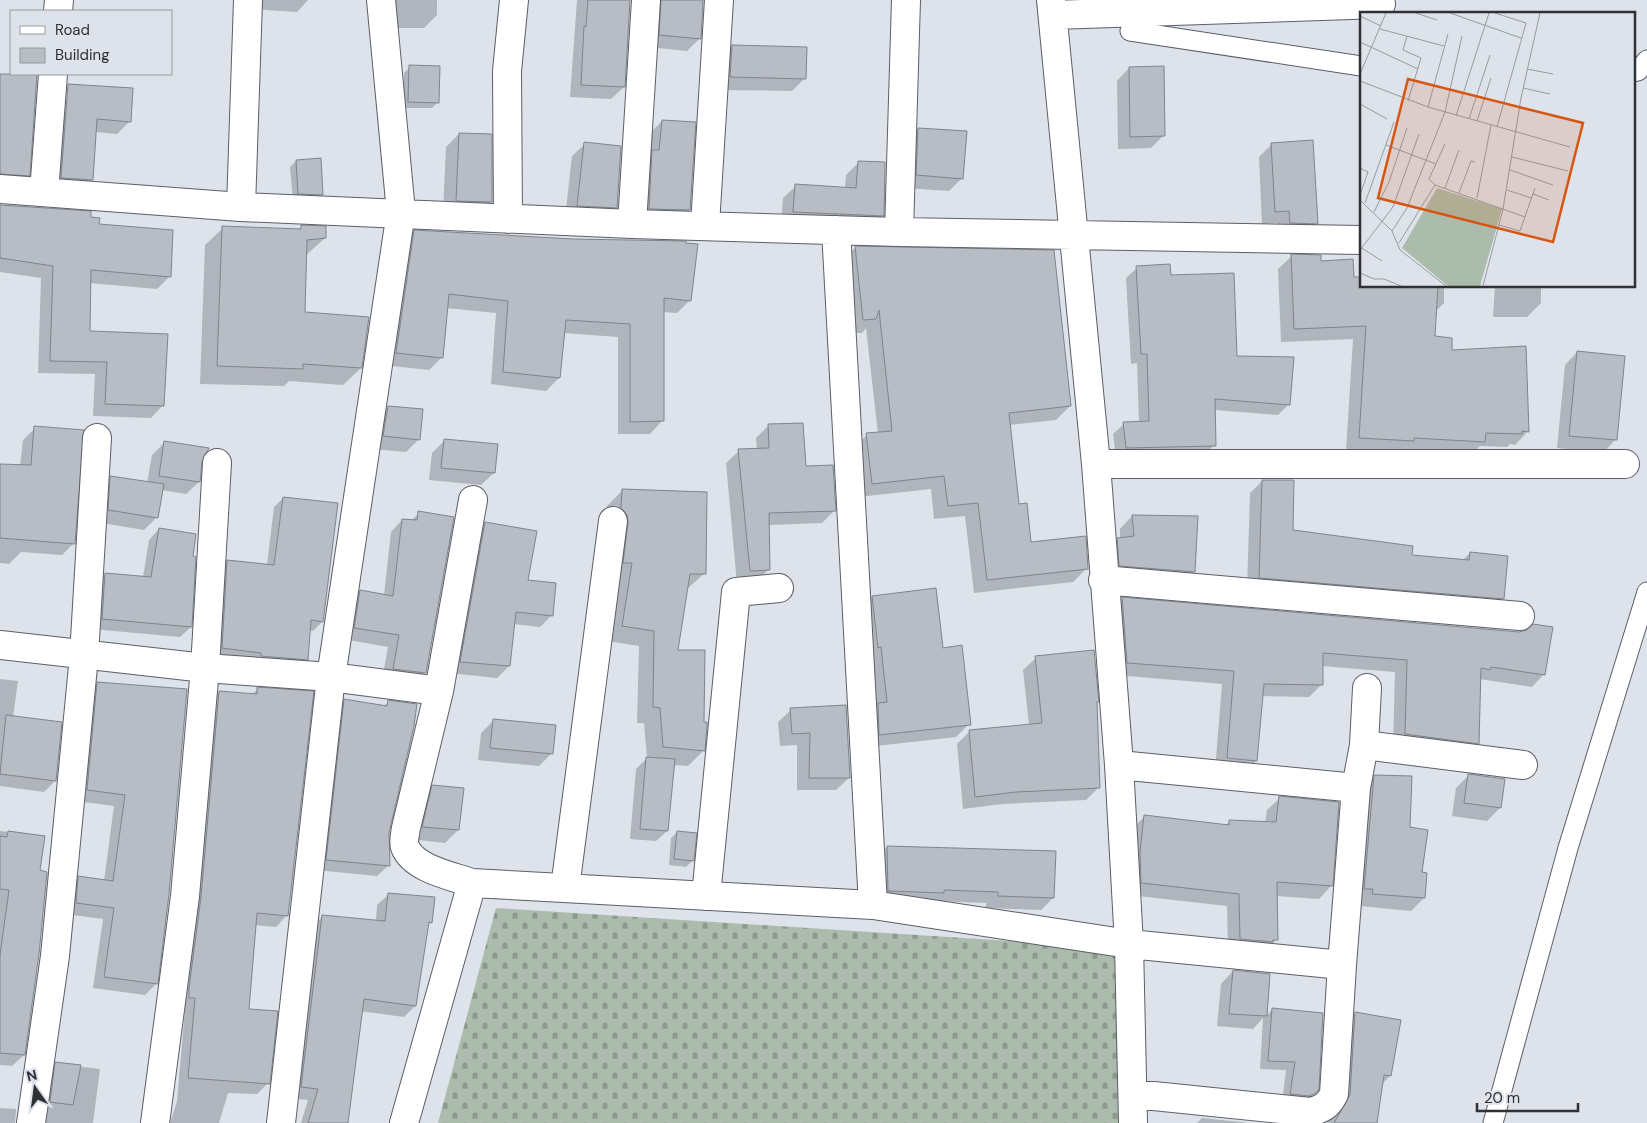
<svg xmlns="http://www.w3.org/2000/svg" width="1647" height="1123" font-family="'DM Sans',sans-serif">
<defs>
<pattern id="cemetery-stones" width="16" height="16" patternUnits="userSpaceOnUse" patternTransform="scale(1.25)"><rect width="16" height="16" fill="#abbcac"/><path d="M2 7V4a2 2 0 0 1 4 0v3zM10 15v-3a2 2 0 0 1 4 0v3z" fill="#8c998d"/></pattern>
</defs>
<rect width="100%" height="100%" fill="#dde2eb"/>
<path fill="url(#cemetery-stones)" d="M496 908 1118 948 1120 1123H438Z"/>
<path fill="#0003" d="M245 0H308L297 12 250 9Z
M387 0H437V15L424 28H387Z
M577 0H629L624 87 611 99 570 97Z
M643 0H702L700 38 687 51 648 47Z
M732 46 804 79 792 91 718 90 720 59Z
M410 67 438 102 432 108H403L404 73Z
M1129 68 1164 135 1151 148 1118 149 1117 81Z
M0 111 28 175 16 188 0 186Z
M66 116 130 121 117 134 95 132 92 180 79 193 49 190 53 129Z
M662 121 689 210 676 222 636 221 649 134Z
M918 129 962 178 949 191 904 188 905 142Z
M459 134 491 202 478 215 443 213 446 147Z
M585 144 616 207 603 220 565 218 572 156Z
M1271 145 1317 223 1304 236 1277 235V223L1262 224 1259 157Z
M296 161 322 194 316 201 293 200 290 167Z
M859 162 883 215 870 228 781 225 783 198 796 186 845 189 846 175Z
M0 206 89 218 169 277 157 289 90 283 88 332 163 405 151 418 93 416 95 374 38 373 41 278 0 272Z
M301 227 325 238 305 256 303 314 361 368 343 385 289 381 284 386 200 384 205 245 223 228 298 230Z
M415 231 690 300 677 313 662 312V421L650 434H618V337L563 333 559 378 546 391 491 384 496 313 446 308 442 357 429 370 383 365 402 244Z
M855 248 1053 252 1070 406 1056 420 1009 425 1018 505 1030 543 1087 568 1073 582 974 593 965 516 934 519 931 489 858 497 853 448 867 435 878 434 866 328 862 333H850L841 261Z
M1292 256 1320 262 1353 278 1361 286H1444V303L1436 311 1434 337 1528 431 1515 445 1510 444 1507 447 1480 446 1471 455 1346 451 1353 339 1281 342 1278 269Z
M1137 268 1170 277 1236 358 1289 404 1278 415 1214 410V445L1204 456 1116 458 1113 434 1124 424 1139 423 1137 363 1131 364 1126 278Z
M1495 286H1541V303L1527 317H1493Z
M1577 352 1615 440 1603 453 1557 448 1565 365Z
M388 407 419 439 406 452 371 449 375 420Z
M769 425 804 467 834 511 822 523 768 525V570L755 583 737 584 726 463 739 451 757 450 756 438Z
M35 428 74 543 62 555 21 552 9 564 0 563V466H20L23 440Z
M445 440 494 473 481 485 429 480 432 453Z
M165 442 200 461 199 482 186 494 161 490 157 517 144 530 96 522 98 490 111 477 147 483 152 455Z
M1262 481 1292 531 1411 556 1462 561 1470 553 1503 598 1491 610 1247 589 1250 493Z
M622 491 705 573 687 589 677 651 703 751 688 766 673 765 667 831 656 841 630 839 636 769 647 758 644 723H637L639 646 607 641V506Z
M283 498 322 622 313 631 309 630 306 659 297 668 213 657 218 570 227 561 267 565 274 507Z
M419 513 425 672 414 684 382 680 388 647 343 639 349 603 360 591 384 595 391 532 402 520 411 521Z
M1132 516 1194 572 1181 585 1107 578 1105 552 1120 539V529Z
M485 524 552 615 540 627 513 624 509 666 497 678 449 673 473 536Z
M159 529 191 557V627L180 637 92 629 95 585 105 574 143 577 149 540Z
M872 597 942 649 969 724 956 737 867 747 860 610Z
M1122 599 1544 674 1532 687 1479 679 1477 743 1465 756 1393 747 1395 672 1322 666 1321 685 1309 697 1262 696 1256 761 1243 773 1215 771 1222 684 1115 675 1110 611Z
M1036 658 1095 703 1099 787 1086 800 1002 804 963 809 957 744 970 731 1029 725 1023 670Z
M0 679 18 681 13 717 55 781 44 792 0 786Z
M98 683 186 690 156 984 145 995 93 988 103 919 65 914 67 890 79 878 104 881 114 806 76 801 86 695Z
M258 689 287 915 276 927 254 925 248 1010 268 1083 257 1094 228 1093 219 1123H170L177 1101 185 1009H178L208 704 219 693 251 695Z
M345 700 384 706 389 702V865L377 876 316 870 334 711Z
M791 710 849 778 836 790H797V745L780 746 778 722Z
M494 720 552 753 539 766 478 760 481 733Z
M1469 775 1500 808 1487 821 1452 816 1456 788Z
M1375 777 1409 828 1421 873 1424 898 1411 911 1360 906 1362 789Z
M433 786 458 830 445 843 410 839 420 799Z
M1280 798 1331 886 1319 899 1276 896 1277 939 1264 952H1228L1227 906 1129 895 1132 829 1145 816 1225 826 1230 821 1265 823 1267 810Z
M0 831 43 837 24 1055 12 1066 0 1065Z
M677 832 693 860 686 867 669 865 671 838Z
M887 847 1053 898 1041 910 986 908V903L934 901 876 903 875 859Z
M389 894 431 922 427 926 415 1006 404 1017 360 1011 347 1123H301L308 1100 290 1098 311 928 323 916 376 921 377 905Z
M1233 971 1269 975 1265 1017 1272 1010 1317 1089 1304 1103H1282L1286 1070 1260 1069 1263 1018 1253 1029 1217 1026 1221 984Z
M1355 1014 1390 1076 1381 1085 1375 1123H1327L1338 1113 1345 1024Z
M56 1064 100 1069 93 1123H38L45 1075Z
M0 1108 16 1109 15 1123H0Z
M1202 1118 1250 1123H1197Z"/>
<path fill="#b7bcc5" stroke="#7f848c" d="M588 0H630L625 87 581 85 584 26 586 27Z
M661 0H703L701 39 659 35Z
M732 45 807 47 806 79 730 77Z
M409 65 440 66 439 103 408 102Z
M1164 66 1165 136 1130 137 1129 67Z
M0 74H37L30 176 0 174Z
M68 84 133 88 131 122 97 119 93 180 61 178Z
M662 120 696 122 690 210 649 209 652 150H659Z
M918 128 967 131 963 179 916 175Z
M459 133 492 134V202L456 201Z
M1313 140 1318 224 1290 223 1289 211 1275 212 1271 143Z
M584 142 621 146 617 208 577 206Z
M321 158 323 195 298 194 296 160Z
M858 161 885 162 884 216 793 212 795 184 856 188Z
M0 205 91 211V217L100 218 99 224 173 230 171 277 91 270 90 331 168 334 164 406 105 404 107 362 50 361 53 266 0 258Z
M301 225 326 226V238L307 240 305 312 369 317 362 368 303 364V369L217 366 222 226 301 229Z
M414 230 573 239 686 241V243L698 244 691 301 664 298V421L630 422V324L566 320 560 378 503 372 508 301 449 294 443 358 396 353Z
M855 246 1054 250 1071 406 1009 413 1019 504 1027 503 1031 542 1086 536 1088 569 987 580 978 503 948 506 944 476 872 484 866 433 892 431 879 310 876 319 863 320Z
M1291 254 1321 255V261L1353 259 1354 277H1361V286H1438L1435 336 1452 338V350L1526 346 1529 432 1522 431V434L1486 433 1485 442 1414 438V441L1359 438 1366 326 1294 329Z
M1170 264 1171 275 1234 273 1237 356 1294 357 1290 405 1215 399 1216 446 1126 448 1123 422 1149 421 1147 354H1141L1136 266Z
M1577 351 1625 356 1617 440 1569 436Z
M388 406 423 409 420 440 383 436Z
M803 423 806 466 833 465 836 511 769 513 770 570 750 571 738 449 769 448 768 424Z
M34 426 84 430 75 544 0 538V464L31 465Z
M444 439 498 444 495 473 441 468Z
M164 441 209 448 202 462 200 482 159 476Z
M110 476 164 484 158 518 108 510Z
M1262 480H1294L1293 530 1413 546 1412 555 1469 560 1470 552 1508 556 1504 599 1259 578Z
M622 489 707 492 706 574H690L678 650H705L704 722H707V725L705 751 663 747 660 708 653 707 654 631 622 626 632 563H623L628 523 627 515 621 508Z
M283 497 338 503 323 622 311 620 308 660 261 656V653L222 648 227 560 274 565Z
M418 511 454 517 426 673 393 669 399 635 354 628 360 590 393 596 402 519 417 520Z
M1132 515 1198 516 1195 572 1119 566 1117 538 1134 536Z
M485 522 537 531 528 580 556 583 553 616 516 612 510 666 460 662Z
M159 528 196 534 193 556 196 557 192 627 102 619 105 573 151 577Z
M936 588 943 648 962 645 971 725 879 735 878 703 887 702 881 647 878 648 872 596Z
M1122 597 1519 632 1527 630 1533 624 1553 627 1545 675 1491 667 1490 670 1481 668 1479 744 1405 734 1407 660 1323 653V685L1264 684 1257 761 1227 758 1234 671 1127 663Z
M1094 650 1099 702H1097L1100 788 1016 792 975 797 969 730 1042 723 1035 656Z
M97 682 187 689 169 894 158 984 104 977 114 908 76 903 78 876 113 881 125 795 87 790Z
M257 687 314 691 288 916 257 913 249 1009 278 1011 270 1084 188 1078 195 998H189V988L201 897 219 691 257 694Z
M344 699 387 706 388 700 417 704 414 726 389 833 390 866 326 860Z
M846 705 850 778H809L810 733 792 734 790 708Z
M6 715 62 722 56 781 0 774Z
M493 719 556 725 553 754 490 748Z
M646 757 675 759 668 831 640 829Z
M1468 774 1505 779 1501 808 1464 803Z
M1374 775 1412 776 1410 827 1428 830 1422 872 1427 873 1425 898 1372 894 1373 889H1364Z
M432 785 464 788 459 830 422 827Z
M1279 796 1339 802 1333 886 1277 882 1278 940H1273V942L1240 939 1239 894 1141 883 1140 852 1144 815 1229 825V820L1276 822Z
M8 831 45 836 40 870 47 872 39 954 25 1055 0 1053V955L9 890 0 889V836L7 837Z
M677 831 697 833 694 861 674 859Z
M887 846 1056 851 1054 898 998 896V892L944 890V893L888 891Z
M388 893 435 897 432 923 429 922 416 1006 364 999 348 1123H308L318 1089 301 1087 322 915 385 921Z
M1233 970 1270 974 1267 1016 1229 1014Z
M1272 1008 1323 1013 1319 1090 1314 1094 1309 1096 1290 1094 1295 1062 1268 1061Z
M1355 1012 1401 1020 1391 1076 1384 1075 1377 1123H1334L1350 1095Z
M55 1062 81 1065 73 1105 50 1102Z"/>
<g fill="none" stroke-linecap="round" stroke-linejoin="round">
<defs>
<path id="service" d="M1130 31 1361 66
M1633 72 1638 71 1647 60
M1493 1123 1568 848 1647 592"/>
<path id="minor" d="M1051 0 1096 464 1119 765 1129 944 1133 1123
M58 11 59 0
M1053 15 1381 4
M0 189 241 207 632 224 899 232 1361 240
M44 192 53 74
M241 207 248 0
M508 219 507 71 514 0
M632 224 646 0
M705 225 719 0
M836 230 873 905
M899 232 906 0
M1096 464H1625
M1103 580 1520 616
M0 645 205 668 331 677 439 691
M1364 745 1523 765
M1119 765 1356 788
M472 883C452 876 414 869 405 847 403 842 405 834 406 828L439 691 473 500
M565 888 613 521
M706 896 736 592 779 588
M1134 1094 1310 1112C1322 1109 1328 1106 1334 1094L1342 965 1356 788 1364 745 1367 688
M31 1123 55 956 84 656 97 438
M155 1123 185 896 205 668 217 463
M281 1123 331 677 401 212 381 0
M404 1123 472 883 873 905 1129 944 1342 965"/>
</defs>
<use href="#service" stroke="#5b5f67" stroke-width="21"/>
<use href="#minor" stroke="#5b5f67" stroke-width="30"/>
<use href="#service" stroke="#fff" stroke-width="19"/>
<use href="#minor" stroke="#fff" stroke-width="28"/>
</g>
<g transform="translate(1360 12)">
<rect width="275" height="275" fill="#dde2eb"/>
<path d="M77 176 142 197 120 274H88L42 236Z" fill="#abbcac"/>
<path fill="none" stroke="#979ba2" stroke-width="1" d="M56 1 77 8M90 1 161 26M135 1 166 11 137 115M0 4 21 14M20 17 84 34M47 24 43 38 61 46 48 89M0 30 58 57M167 57 193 62M0 62 26 1M0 69 68 95 210 135M163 76 190 82M0 92 27 107M68 95 88 22M159 96 195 104M96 104 129 1M109 107 130 43M117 109 131 66M26 133 76 152M152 145 208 159M0 156 8 160 0 183M150 158 193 173M75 173 69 167 85 132M85 176 99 138M147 178 171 186M99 181 111 149 115 150M173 182 189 188M117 186 131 113M0 188 32 219 40 238 86 274M5 191 34 110M14 200 29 170 47 116M139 213 160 219 175 176M32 219 47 196 85 100 102 24M39 231 75 173 165 205M0 235 22 249M0 238 33 195 59 122M0 261 14 267M14 267H24L41 274M123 274 143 197 161 86 180 1"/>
<path fill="#d65510" fill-opacity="0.15" stroke="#d65510" stroke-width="2.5" d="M48 67 223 111 193 230 18 186Z"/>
<rect width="275" height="275" fill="none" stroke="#2f3135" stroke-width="2.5"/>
</g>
<rect x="10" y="10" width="162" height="65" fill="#dde2eb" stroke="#979ba2"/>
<rect x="20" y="26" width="25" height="8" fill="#ffffff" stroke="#979ba2"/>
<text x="55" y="35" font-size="15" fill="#2f3135">Road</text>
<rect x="20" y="48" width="25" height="15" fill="#b7bcc5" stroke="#979ba2"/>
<text x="55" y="60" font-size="15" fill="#2f3135">Building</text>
<g transform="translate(35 1088) rotate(346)" stroke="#dde2eb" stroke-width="4" paint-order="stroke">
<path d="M0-4L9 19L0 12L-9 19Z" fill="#2f3135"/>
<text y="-8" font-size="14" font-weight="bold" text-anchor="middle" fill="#2f3135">N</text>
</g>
<path d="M1477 1103v8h101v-8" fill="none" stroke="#2f3135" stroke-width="2.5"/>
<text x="1484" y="1103" font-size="15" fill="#2f3135" stroke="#dde2eb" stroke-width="4" paint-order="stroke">20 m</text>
</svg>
